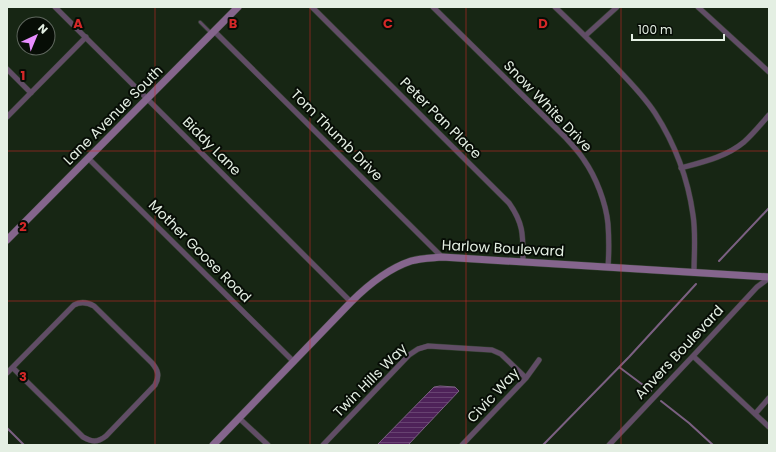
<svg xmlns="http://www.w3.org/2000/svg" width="776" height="452" font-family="Poppins,sans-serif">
<defs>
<pattern id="water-rules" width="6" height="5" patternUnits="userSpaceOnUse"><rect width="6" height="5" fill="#4e2259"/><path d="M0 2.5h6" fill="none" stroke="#674271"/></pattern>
</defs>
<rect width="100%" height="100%" fill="#172614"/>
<path fill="url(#water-rules)" stroke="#7b6082" d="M440 386 455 387 459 391 408 445H377L434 387Z"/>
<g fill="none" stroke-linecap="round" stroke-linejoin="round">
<path stroke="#7b6082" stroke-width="2" d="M719 261 769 208
M619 367 651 391
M661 401 689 423 713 445
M7 428 24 445
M543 445 629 357 696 284"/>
<defs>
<path id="lane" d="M200 22 211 33"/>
<path id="street" d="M55 7 351 302
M312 7 509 203C524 224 523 236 523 262
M433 7 566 138C572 145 579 152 584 160 596 177 606 203 608 224 609 238 609 253 608 267
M555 7C573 24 590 41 607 58 624 76 642 93 655 113 675 144 688 179 693 215 696 234 694 254 694 273
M698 7 769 72
M214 31 442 257
M585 36 617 7
M7 69 31 93
M7 117 86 37
M88 158 294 362
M681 168C703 162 726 157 744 142 753 134 761 124 769 115
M693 356 769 427
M7 373 74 305C81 301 87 302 94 306L152 363C158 370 160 376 155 385L106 436C97 443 92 442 83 437L13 368
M755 414 769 398
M239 418 268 445
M323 445 409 355 418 349 428 346 492 350 501 354 526 378
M462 445 526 378 539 360
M609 445 693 356 757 287 769 278"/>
<path id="secondary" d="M7 240 238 7
M213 445 351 302C368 285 387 269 411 261 421 258 432 258 442 257L769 277"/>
</defs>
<use href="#lane" stroke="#344231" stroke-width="4"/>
<use href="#street" stroke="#344231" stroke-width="6"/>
<use href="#secondary" stroke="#344231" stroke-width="8"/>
<use href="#lane" stroke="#614d66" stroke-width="2.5"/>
<use href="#street" stroke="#614d66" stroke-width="5"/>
<use href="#secondary" stroke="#85658d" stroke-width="7"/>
</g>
<path fill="none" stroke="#d62828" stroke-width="1" stroke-opacity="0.55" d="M155 7V445M310 7V445M466 7V445M621 7V445M7 151H769M7 301H769"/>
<g text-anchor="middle" stroke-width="4" stroke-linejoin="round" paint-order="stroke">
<g font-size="14" fill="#e4efe3" stroke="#070d06">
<text transform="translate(548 106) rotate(46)" y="5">Snow White Drive</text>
<text transform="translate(113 115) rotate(-45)" y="5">Lane Avenue South</text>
<text transform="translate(441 118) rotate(45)" y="5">Peter Pan Place</text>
<text transform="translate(337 135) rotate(45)" y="5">Tom Thumb Drive</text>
<text transform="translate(212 146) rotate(45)" y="5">Biddy Lane</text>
<text transform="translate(503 248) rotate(3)" y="5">Harlow Boulevard</text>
<text transform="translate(200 251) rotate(45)" y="5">Mother Goose Road</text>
<text transform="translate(679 352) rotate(-47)" y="5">Anvers Boulevard</text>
<text transform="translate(370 380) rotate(-45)" y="5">Twin Hills Way</text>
<text transform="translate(493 395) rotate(-47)" y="5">Civic Way</text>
</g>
</g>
<g font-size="13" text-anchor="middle" font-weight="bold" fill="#d62828" stroke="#070d06" stroke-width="4" stroke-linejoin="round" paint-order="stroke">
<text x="78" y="28">A</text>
<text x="233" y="28">B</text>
<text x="388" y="28">C</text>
<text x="543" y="28">D</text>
<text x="23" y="80">1</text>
<text x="23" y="231">2</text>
<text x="23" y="381">3</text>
</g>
<rect width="776" height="452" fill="none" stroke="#e4efe3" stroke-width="16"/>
<g transform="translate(36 36) rotate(44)"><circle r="19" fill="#070d06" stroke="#5f675e"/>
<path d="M0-3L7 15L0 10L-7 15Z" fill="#e88eff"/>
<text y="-6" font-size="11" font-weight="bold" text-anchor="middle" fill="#e4efe3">N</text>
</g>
<path d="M632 34v6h92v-6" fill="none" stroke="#e4efe3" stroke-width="2"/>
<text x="638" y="34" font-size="12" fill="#e4efe3" stroke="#070d06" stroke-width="3" paint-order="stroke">100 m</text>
</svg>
